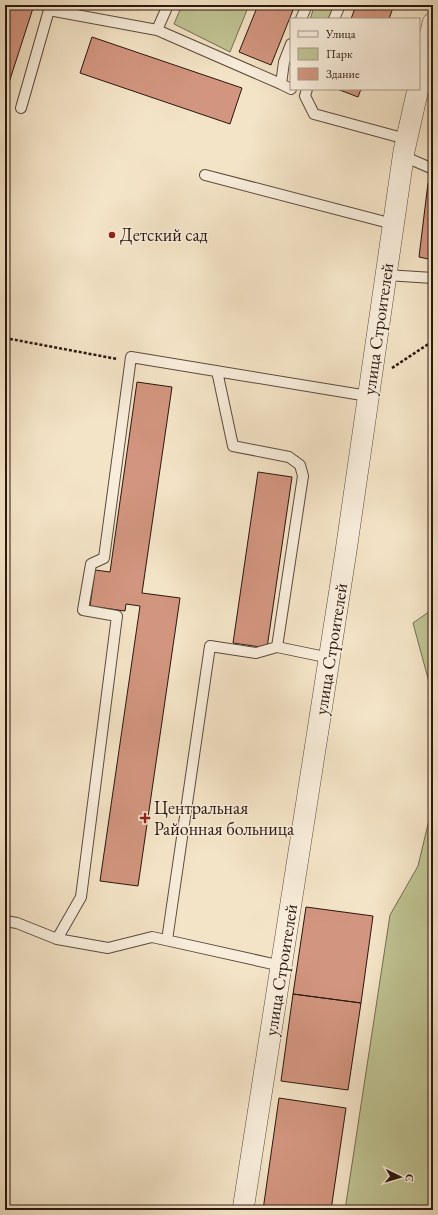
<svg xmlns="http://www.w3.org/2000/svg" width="438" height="1215" font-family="'EB Garamond',serif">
<rect width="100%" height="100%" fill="#f4e4c7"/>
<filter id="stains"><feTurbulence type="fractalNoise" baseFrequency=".005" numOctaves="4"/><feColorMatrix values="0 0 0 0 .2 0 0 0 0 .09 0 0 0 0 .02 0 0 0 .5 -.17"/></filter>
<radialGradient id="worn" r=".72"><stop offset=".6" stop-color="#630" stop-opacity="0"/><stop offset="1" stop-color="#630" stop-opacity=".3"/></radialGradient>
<path fill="#bfc393" stroke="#746d51" d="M182 5H249L230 52 174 24Z
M315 5H335L329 19H310Z
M433 609V697L413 623Z
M433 803V1210H345L390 915 418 866Z"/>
<path fill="#d2957f" stroke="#2a170f" d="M5 5H34L5 95Z
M258 5H295L271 65 239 52Z
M356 5H394L389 19H351Z
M92 37 242 88 230 124 80 73Z
M337 89H361L358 97Z
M5 118 9 120 5 139Z
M428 183 433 185V260L419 257Z
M137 382 172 387 142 593 180 598 138 886 100 881 140 606 126 604 125 611 90 606 95 570 110 572Z
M258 472 292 477 267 648 233 643Z
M306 907 373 916 361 1003 293 994Z
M293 994 361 1003 348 1090 281 1081Z
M279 1098 346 1108 331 1210H263Z"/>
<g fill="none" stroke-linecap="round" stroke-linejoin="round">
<defs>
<path id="service" d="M50 5 49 10 157 30 281 84
M301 19 307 5
M334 19 340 5
M157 30 168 5
M291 44 284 62 281 84 291 89
M307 89 305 96 314 114 406 139
M21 108 49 10
M403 156 433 169
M205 175 393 224
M386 275 433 278
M217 371 233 446 289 457 300 465 303 476 277 647 330 658
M5 921 17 923 57 939
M167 940 210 646 256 653 277 647
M282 966 152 937 108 948 57 939 81 897 117 616 83 610 91 564 104 558 131 357 368 396"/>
<path id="minor" d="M419 84 433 23
M243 1210 346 551 404 151 418 89"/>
</defs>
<use href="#service" stroke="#5c4a3d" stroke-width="12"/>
<use href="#minor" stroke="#5c4a3d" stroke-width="22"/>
<path stroke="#2a170f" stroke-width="2.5" stroke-dasharray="3 2" stroke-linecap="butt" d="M5 338 117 359
M392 368 433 341"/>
<use href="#service" stroke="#f8eddb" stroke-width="10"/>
<use href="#minor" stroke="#f8eddb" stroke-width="21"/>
</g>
<g fill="#8f2418" stroke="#f8eddb" stroke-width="1.5">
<circle cx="112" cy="235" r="4"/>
<path d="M143 812h4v4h4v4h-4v4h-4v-4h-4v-4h4z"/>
</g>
<g text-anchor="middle" stroke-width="3" stroke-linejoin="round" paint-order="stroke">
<g font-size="18" fill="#2a170f" stroke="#f8eddb" text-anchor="start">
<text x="120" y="241">Детский сад</text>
<text x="154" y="814">Центральная<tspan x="154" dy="21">Районная больница</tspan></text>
</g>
<g font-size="18" fill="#2a170f" stroke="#f8eddb">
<text transform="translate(378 329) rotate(-82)" y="6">улица Строителей</text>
<text transform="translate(331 649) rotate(-81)" y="6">улица Строителей</text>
<text transform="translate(281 970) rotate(-81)" y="6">улица Строителей</text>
</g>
</g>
<rect width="438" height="1215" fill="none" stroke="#f4e4c7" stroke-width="20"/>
<rect x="6" y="6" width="426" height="1203" fill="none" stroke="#2a170f" stroke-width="2"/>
<rect x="10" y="10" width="418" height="1195" fill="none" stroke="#2a170f"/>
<rect x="290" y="18" width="130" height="72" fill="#f8eddb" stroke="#a69789"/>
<rect x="298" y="31" width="20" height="6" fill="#f8eddb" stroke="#a69789"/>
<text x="326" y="38" font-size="12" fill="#2a170f">Улица</text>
<rect x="298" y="48" width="20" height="12" fill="#bfc393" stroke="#a69789"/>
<text x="326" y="58" font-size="12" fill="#2a170f">Парк</text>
<rect x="298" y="68" width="20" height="12" fill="#d2957f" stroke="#a69789"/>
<text x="326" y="78" font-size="12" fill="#2a170f">Здание</text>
<g transform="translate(400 1177) rotate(95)" stroke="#f8eddb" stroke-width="3" paint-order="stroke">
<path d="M0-3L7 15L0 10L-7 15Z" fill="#2a170f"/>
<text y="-6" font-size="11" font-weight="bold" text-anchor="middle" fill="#2a170f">С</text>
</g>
<rect width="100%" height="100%" filter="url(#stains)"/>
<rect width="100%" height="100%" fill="url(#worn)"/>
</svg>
